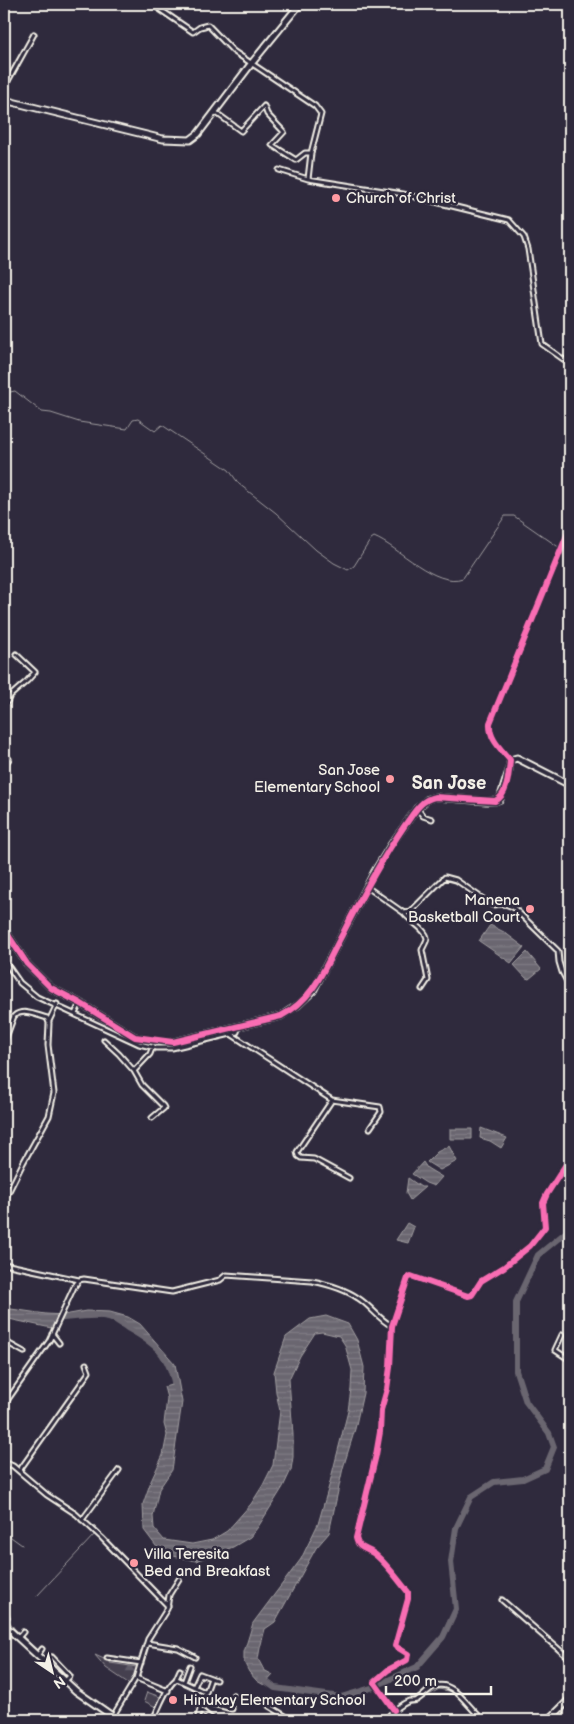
<svg xmlns="http://www.w3.org/2000/svg" width="574" height="1724" font-family="'Balsamiq Sans',sans-serif">
<defs>
<pattern id="forest-firs" width="22" height="20" patternUnits="userSpaceOnUse" patternTransform="scale(1.25)"><rect width="22" height="20" fill="#454050"/><path d="M5 1l3.5 6h-7zM16 11l3.5 6h-7z" fill="#605c69"/></pattern>
<pattern id="water-rules" width="6" height="5" patternUnits="userSpaceOnUse" patternTransform="scale(1.25)"><rect width="6" height="5" fill="#6a6670"/><path d="M0 2.5h6" fill="none" stroke="#807c84"/></pattern>
</defs>
<rect width="100%" height="100%" fill="#2f2a3d"/>
<filter id="ink" filterUnits="userSpaceOnUse"><feTurbulence type="fractalNoise" baseFrequency=".02" numOctaves="2"/><feDisplacementMap in="SourceGraphic" scale="10" xChannelSelector="R" yChannelSelector="G"/><feConvolveMatrix kernelMatrix="1 2 1 2 8 2 1 2 1" color-interpolation-filters="sRGB"/></filter>
<g filter="url(#ink)">
<path fill="url(#forest-firs)" stroke="#9c989c" d="M95 1655 104 1659 111 1660 110 1663 137 1667 131 1685 106 1668Z
M147 1692 163 1698 158 1708 144 1701Z"/>
<path fill="url(#water-rules)" stroke="#a19ea0" d="M490 925 504 932 524 947 511 963 479 941Z
M527 952 541 969 529 979 526 978 514 965Z
M481 1128 507 1138 501 1148 490 1141 480 1138Z
M450 1129H472V1139H450Z
M449 1146 457 1161 440 1170 427 1162 437 1152Z
M423 1162 427 1168 442 1177 434 1186 426 1183 412 1174Z
M408 1178 421 1187H425L410 1200 406 1193Z
M407 1223 414 1227 408 1243 396 1240Z
M4 1308 46 1314 64 1315 86 1311 110 1312 128 1317 140 1324 175 1364 182 1402 172 1470 159 1489 153 1516 154 1528 164 1540 192 1544 212 1540 227 1531 251 1504 263 1485 273 1465 280 1411 276 1392 274 1372 286 1337 310 1319 326 1316 348 1324 357 1340 364 1367 363 1393 355 1429 343 1468 329 1533 316 1548 275 1622 265 1629 260 1648 258 1659 264 1670 273 1675 264 1685 257 1681 249 1672 244 1662V1652L253 1623 301 1559 318 1524 329 1486 348 1411 351 1389 352 1370 345 1345 339 1336 322 1332 315 1333 300 1356 289 1379 293 1435V1457L291 1470 283 1487 258 1527 250 1537 233 1547 197 1561 173 1556 159 1550 144 1530 143 1504 151 1481 163 1455 167 1435 164 1424 167 1398 164 1387 175 1384C173 1373 168 1358 160 1349 154 1342 117 1319 108 1317 91 1314 74 1317 58 1318L56 1329 4 1318Z
M4 1614 14 1628 80 1690 125 1720H121L88 1699 4 1624Z"/>
<g fill="none" stroke-linecap="round" stroke-linejoin="round">
<path stroke="#a19ea0" stroke-width="1" d="M4 399 10 392 15 391 42 412 51 413 79 422 127 429 133 420 138 419 155 431 162 425 229 470 239 484 276 513 316 550 334 563 348 570 354 566 371 539 374 537C399 547 435 588 463 578L505 516H514L557 546 570 552
M4 1532 22 1545
M37 1596 95 1534
M387 1720 396 1712 408 1705 421 1700 439 1689 453 1692 478 1720"/>
<path stroke="#6a6670" stroke-width="6" d="M55 1319C72 1318 92 1313 109 1317 116 1319 123 1325 129 1329 159 1346 170 1356 176 1391
M261 1678 275 1688 341 1697 371 1688 417 1667 443 1637 456 1609 451 1562 456 1528 471 1497 494 1482 523 1479 545 1469 554 1447 549 1433 526 1402 516 1371V1302L538 1255 570 1229"/>
<defs>
<path id="street" d="M152 4 193 32 200 27 208 25 233 51 315 106 321 114 311 153 308 179
M4 88 34 34
M215 112 241 131 264 106 267 114 284 132 272 145 296 160 305 153H311
M279 170 308 179 403 194 509 220 524 237 528 249 542 344 570 364
M4 708 10 696 27 681 35 672 16 654
M510 760C500 748 489 739 490 723L570 528
M4 765 9 759
M417 808 423 816 432 819
M367 887 404 913C409 921 426 929 427 938 427 941 423 947 422 950L428 980 422 989
M404 913 410 912 445 877 456 880 492 905 505 904 513 907 558 951 559 962 562 972 570 987
M4 960 20 983 37 997 139 1044 156 1048H172L231 1034 237 1032 239 1026
M75 1014 80 1003
M49 1021 57 1004
M231 1034 332 1100 380 1107 381 1112 370 1128
M104 1040 119 1054 134 1071 142 1085 163 1106 164 1108 152 1118
M4 1043 14 1016C23 1008 36 1015 47 1018L49 1023 48 1045 54 1093 49 1116 23 1163 4 1201
M134 1071 150 1054 153 1046
M332 1100 299 1149 297 1152 298 1156 301 1158 314 1159 349 1178
M4 1264 79 1280
M52 1334 59 1343
M562 1335 555 1350 570 1360
M4 1341 24 1352
M4 1405 49 1341 74 1287 79 1280 84 1279 172 1292 220 1280 226 1275 312 1281C327 1284 345 1289 358 1298 371 1306 378 1319 392 1326
M6 1463 13 1466 47 1495 76 1514 102 1538 168 1606
M19 1471 89 1372 86 1364
M82 1520 119 1470
M502 1600 570 1659
M4 1619 7 1617
M18 1638 23 1632
M147 1643 178 1648 195 1657
M37 1656 42 1649
M52 1657 70 1676 65 1681
M107 1658 141 1663
M200 1674 216 1680
M136 1678 168 1691
M176 1679 180 1670
M184 1682 190 1666
M194 1687 200 1674
M206 1692 211 1678
M202 1701 232 1709
M269 1706 292 1720
M227 1708 230 1699 233 1695
M200 1710C206 1713 209 1719 216 1720
M394 1710 374 1682 388 1670 407 1660 408 1654 395 1646 408 1599V1592C398 1580 385 1561 373 1553 365 1548 358 1548 356 1538L376 1455 380 1432 381 1410 387 1389 390 1367 392 1326 408 1278 411 1276 468 1296 472 1295 481 1281 504 1267 530 1246 545 1227 543 1203 547 1194 570 1158
M113 1716 136 1678 148 1639 167 1609 169 1595 179 1579
M153 1719C159 1709 167 1684 177 1679L205 1692 197 1720
M385 1720C392 1712 399 1705 409 1701 412 1701 415 1701 417 1700 424 1696 428 1689 436 1686 455 1680 470 1711 484 1720"/>
<path id="secondary" d="M4 100 163 139 190 140 198 134 251 64 300 4
M4 929 27 964 51 988 80 1003 135 1037 155 1041 173 1042 281 1016 298 1005 313 991 375 871 391 845 417 808 428 799 435 797 486 801H495L500 799 509 771 510 760 517 758 570 785
M4 1460 6 1465 4 1472
M4 1625 76 1691 118 1720
M549 1720 570 1699"/>
</defs>
<use href="#street" stroke="#f4f1e8" stroke-width="7"/>
<use href="#secondary" stroke="#f4f1e8" stroke-width="9"/>
<use href="#street" stroke="#2f2a3d" stroke-width="3"/>
<use href="#secondary" stroke="#2f2a3d" stroke-width="5"/>
<defs>
<path id="cycleway" d="M4 929 27 964 51 988 80 1003 135 1037 173 1042 281 1016C315 999 325 966 342 935 361 897 381 860 405 825 414 813 420 800 435 797L495 801C508 796 509 772 510 760 500 748 489 739 490 723L570 528
M394 1710 374 1682 388 1670 407 1660 408 1654 395 1646 408 1599V1592C398 1580 385 1561 373 1553 365 1548 358 1548 356 1538L376 1455 380 1432 381 1410 387 1389 390 1367 392 1326 408 1278 411 1276 468 1296 472 1295 481 1281 504 1267 530 1246 545 1227 543 1203 547 1194 570 1158"/>
</defs>
<use href="#cycleway" stroke="#2f2a3d" stroke-width="9"/>
<use href="#cycleway" stroke="#f96db3" stroke-width="6"/>
</g>
</g>
<g fill="#ff9aa2" stroke="#2f2a3d" stroke-width="2">
<circle cx="336" cy="198" r="5"/>
<circle cx="390" cy="779" r="5"/>
<circle cx="530" cy="909" r="5"/>
<circle cx="134" cy="1563" r="5"/>
<circle cx="173" cy="1700" r="5"/>
</g>
<g text-anchor="middle" stroke-width="5" stroke-linejoin="round" paint-order="stroke">
<g font-size="15" fill="#f4f1e8" stroke="#2f2a3d" text-anchor="start">
<text x="346" y="203">Church of Christ</text>
<text x="380" y="775" text-anchor="end">San Jose<tspan x="380" dy="17">Elementary School</tspan></text>
<text x="520" y="905" text-anchor="end">Manena<tspan x="520" dy="17">Basketball Court</tspan></text>
<text x="144" y="1559">Villa Teresita<tspan x="144" dy="17">Bed and Breakfast</tspan></text>
<text x="183" y="1705">Hinukay Elementary School</text>
</g>
<g font-size="18" font-weight="bold" fill="#f4f1e8" stroke="#2f2a3d">
<text x="449" y="789">San Jose</text>
</g>
</g>
<rect width="574" height="1724" fill="none" stroke="#2f2a3d" stroke-width="20"/>
<rect x="10" y="10" width="554" height="1704" fill="none" stroke="#f4f1e8" stroke-width="2" filter="url(#ink)"/>
<g transform="translate(52 1672) rotate(145)" stroke="#2f2a3d" stroke-width="4" paint-order="stroke">
<path d="M0-4L9 19L0 12L-9 19Z" fill="#f4f1e8"/>
<text y="-8" font-size="14" font-weight="bold" text-anchor="middle" fill="#f4f1e8">N</text>
</g>
<path d="M386 1686v8h105v-8" fill="none" stroke="#f4f1e8" stroke-width="2.5"/>
<text x="394" y="1686" font-size="15" fill="#f4f1e8" stroke="#2f2a3d" stroke-width="4" paint-order="stroke">200 m</text>
</svg>
